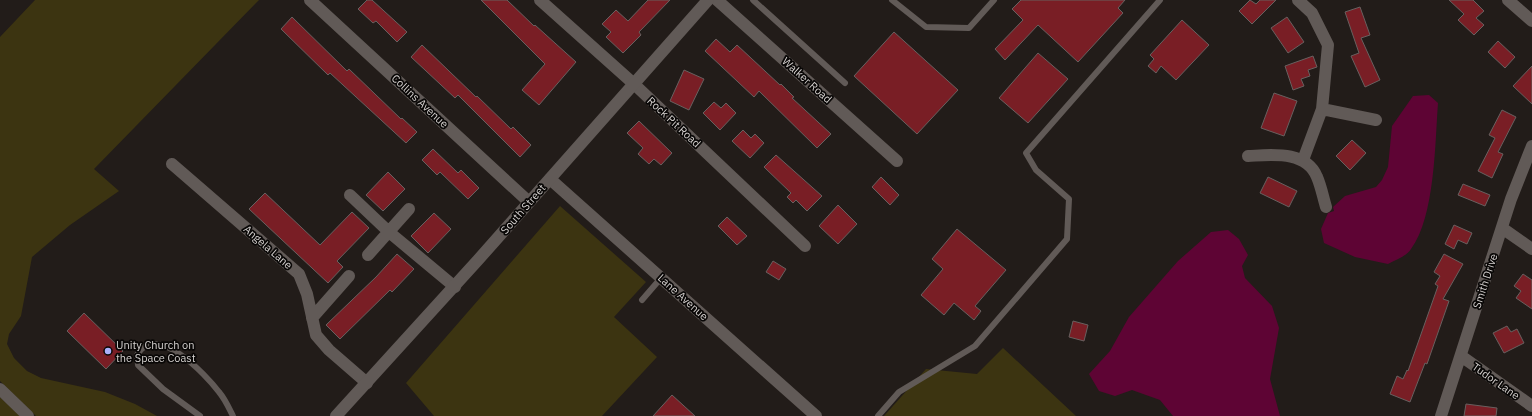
<svg xmlns="http://www.w3.org/2000/svg" width="1532" height="416" font-family="'IBM Plex Sans',sans-serif">
<rect width="100%" height="100%" fill="#221c19"/>
<path fill="#3c3411" d="M35 0H259L94 169 119 191 70 225 32 257 21 316 9 334 7 344 14 358 27 371 41 378 105 392 135 404 157 416H36L0 381V37Z
M560 206 646 282 614 317 657 357 602 416H434L406 383Z
M1003 348 1076 416H884L926 369 977 374Z
M0 397 20 416H0Z"/>
<path fill="#5e0434" d="M1429 95 1438 103C1435 143 1435 217 1411 249 1407 256 1395 260 1388 264L1355 257 1324 243 1321 229 1328 213 1334 211 1333 207 1345 196 1376 187 1382 180 1388 167 1392 126 1413 96Z
M1228 230 1239 239 1248 255 1242 266 1245 278 1272 306 1279 328 1270 379 1280 416H1173L1160 400 1132 390 1115 396 1099 391 1089 374 1110 351 1129 317 1178 261 1211 232Z"/>
<path fill="#791e25" stroke="#68605f" d="M367 0H372L407 32 397 42 376 21 373 23 358 9Z
M481 0H507L534 26 535 25 576 62 539 105 522 90 545 64Z
M648 0H670L639 32 641 35 623 53 606 37 611 32 602 24 616 10 628 21Z
M1021 0H1125L1118 8 1123 13 1078 62 1038 25 1005 60 995 49 1023 20 1012 9Z
M1250 0 1256 4 1260 0H1276L1252 24 1239 11Z
M1449 0H1473L1484 11 1476 18 1484 25 1474 35 1458 20 1464 14Z
M1360 7 1370 35 1361 38 1380 80 1365 87 1351 56 1359 53 1345 12Z
M292 17 347 71 349 69 401 119 402 118 417 132 406 143 330 73 328 75 281 29Z
M1287 17 1304 42 1288 53 1271 28Z
M1182 20 1209 45 1176 80 1161 66 1156 73 1148 66 1154 59 1150 55Z
M894 32 958 90 917 134 854 76Z
M716 39 730 52 737 45 780 85 781 84 794 97 792 98 831 134 817 148 759 91 754 97 705 51Z
M1498 41 1515 57 1505 68 1488 52Z
M422 45 476 97 477 96 511 129 513 127 531 145 520 157 458 95 455 98 411 57Z
M1038 53 1068 79 1028 123 999 98Z
M1313 56 1317 67 1308 70 1310 76 1301 79 1304 86 1293 90 1285 66Z
M1532 66V104L1513 86Z
M684 70 704 79 689 110 670 101Z
M1274 93 1297 101 1284 136 1261 128Z
M714 102 721 108 726 103 736 113 720 130 703 113Z
M1502 110 1516 117 1498 152 1503 154 1492 178 1478 171 1495 138 1489 135Z
M639 121 672 153 661 165 654 159 649 164 638 154 643 148 627 133Z
M743 130 751 138 755 134 764 143 750 158 732 141Z
M1352 140 1366 153 1350 170 1336 156Z
M433 149 458 173 461 170 479 188 468 199 440 172 437 175 422 160Z
M776 155 822 196 807 211 796 200 793 203 787 197 791 193 764 167Z
M388 172 405 189 383 211 366 195Z
M881 177 899 195 890 205 872 187Z
M1268 177 1297 191 1289 207 1260 193Z
M1463 184 1490 195 1485 206 1458 195Z
M265 193 320 245 352 212 369 228 337 261 343 267 328 283 249 209Z
M838 205 857 224 838 244 819 226Z
M434 213 451 229 428 253 411 236Z
M727 217 747 236 737 245 718 226Z
M1454 225 1472 233 1467 244 1458 240 1454 249 1445 244Z
M957 229 1006 270 975 306 981 311 974 320 954 303 944 315 921 295 943 269 932 259Z
M397 254 414 269 392 292 390 290 340 339 326 325 376 277Z
M1444 254 1463 264 1443 299 1449 301 1427 364 1425 363 1410 402 1390 394 1397 376 1403 379 1407 370 1408 371 1438 286 1435 284 1440 276 1434 272Z
M773 261 786 269 779 280 766 272Z
M1523 274 1532 280V309L1516 298 1521 291 1514 286Z
M84 313 123 351 106 369 67 331Z
M1073 321 1088 325 1084 341 1069 337Z
M1507 326 1511 332 1517 329 1524 343 1504 353 1493 333Z
M672 395 695 416H653Z
M1466 404 1497 408 1496 416H1464Z"/>
<g fill="none" stroke-linecap="round" stroke-linejoin="round">
<path stroke="#615a57" stroke-width="6" d="M753 0 845 83
M892 0 926 27 969 28 994 0
M642 300 661 278
M200 416 163 389 138 365 137 355C156 321 206 375 219 392 225 399 229 408 233 416
M878 416 899 392 975 346 1067 239 1069 199 1036 170 1026 153 1160 0"/>
<path stroke="#615a57" stroke-width="12" d="M310 0 529 202
M540 0 634 84 805 246
M717 0 897 161
M1298 0 1312 13 1328 45 1322 109 1303 160
M1322 109 1376 120
M1248 156C1271 155 1306 150 1317 177 1321 186 1323 197 1326 207
M172 164 299 274 307 294 316 335 329 350 367 383
M550 179 816 416
M350 195 389 232 455 287
M1502 228 1532 249
M368 255 409 209
M312 318 349 276
M1461 356 1532 406
M0 389 28 416
M1441 416 1511 199 1532 146"/>
<path stroke="#615a57" stroke-width="12" d="M1508 0 1532 21"/>
<path stroke="#615a57" stroke-width="12" d="M336 416 478 260 708 0"/>
</g>
<circle fill="#aab0fb" stroke="#090706" stroke-width="1.5" cx="108" cy="351" r="4"/>
<g text-anchor="middle" stroke-width="3.5" stroke-linejoin="round" paint-order="stroke">
<g font-size="11" fill="#d6d2d0" stroke="#090706">
<text transform="translate(807 80) rotate(42)" y="4">Walker Road</text>
<text transform="translate(420 101) rotate(43)" y="4">Collins Avenue</text>
<text transform="translate(674 122) rotate(43)" y="4">Rock Pit Road</text>
<text transform="translate(523 209) rotate(-49)" y="4">South Street</text>
<text transform="translate(268 247) rotate(41)" y="4">Angela Lane</text>
<text transform="translate(1485 281) rotate(-72)" y="4">Smith Drive</text>
<text transform="translate(683 297) rotate(42)" y="4">Lane Avenue</text>
<text transform="translate(1496 381) rotate(35)" y="4">Tudor Lane</text>
</g>
<g font-size="11" fill="#d6d2d0" stroke="#090706" text-anchor="start">
<text x="116" y="349">Unity Church on<tspan x="116" dy="13">the Space Coast</tspan></text>
</g>
</g>
</svg>
